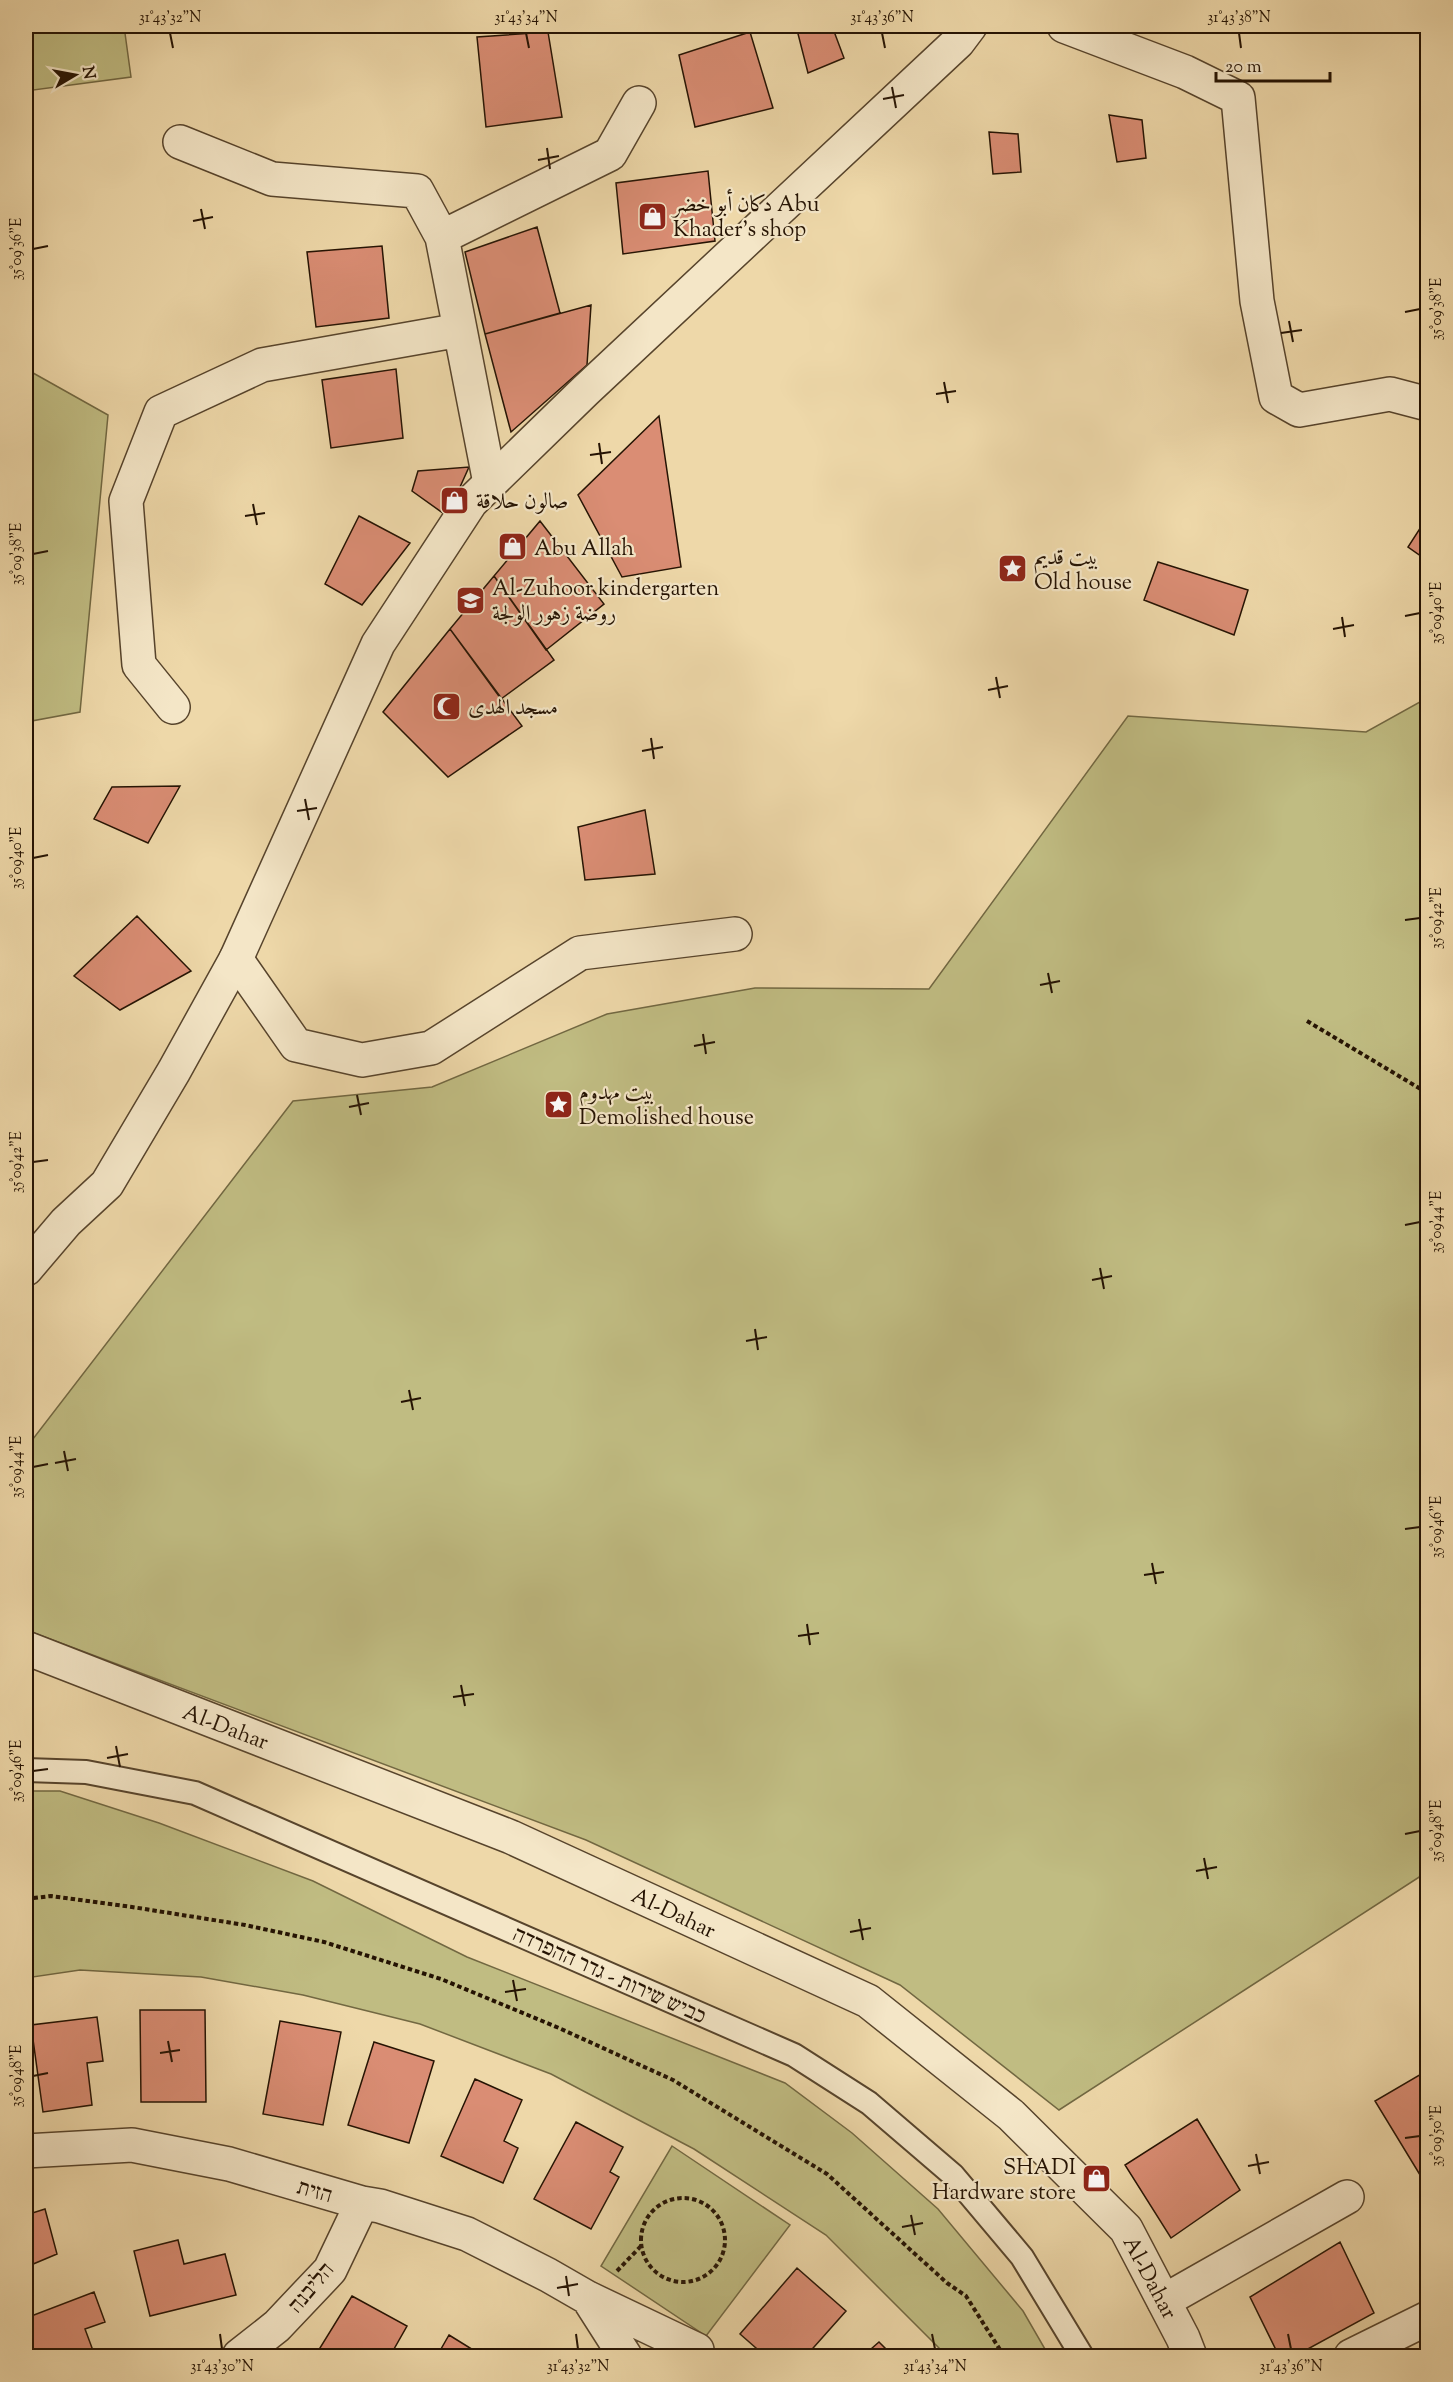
<svg xmlns="http://www.w3.org/2000/svg" width="1453" height="2382" font-family="'Sorts Mill Goudy',Amiri,'Frank Ruhl Libre',serif">
<rect width="100%" height="100%" fill="#eed8a9"/>
<filter id="stains"><feTurbulence type="fractalNoise" baseFrequency=".00333" numOctaves="4"/><feColorMatrix values="0 0 0 0 .2 0 0 0 0 .09 0 0 0 0 .02 0 0 0 .5 -.17"/></filter>
<radialGradient id="worn" r=".72"><stop offset=".6" stop-color="#630" stop-opacity="0"/><stop offset="1" stop-color="#630" stop-opacity=".3"/></radialGradient>
<path fill="#c0bc82" stroke="#726842" stroke-width="1.5" d="M26 26H124L131 77 26 91Z
M26 369 108 415 80 712 26 722Z
M1427 698V1872L1059 2110 900 1985 586 1840 26 1630V1448L293 1101 432 1087 607 1014 755 988 929 989 1128 716 1366 732Z
M26 1791H60L159 1823 313 1881 467 1957 785 2083 852 2133 938 2209 1023 2311 1049 2356H947L826 2235 694 2149 551 2074 420 2024 303 1995 201 1977 80 1970 26 1978Z
M672 2146 790 2225 706 2336 601 2266Z"/>
<path fill="#da8d74" stroke="#251303" stroke-width="1.5" d="M194 26H249L194 28Z
M796 26H832L844 58 808 73Z
M548 32 562 117 486 127 477 37Z
M750 32 773 108 695 127 679 55Z
M1109 115 1142 120 1146 158 1117 162Z
M989 132 1018 134 1021 172 993 174Z
M708 171 715 241 623 254 616 183Z
M537 227 560 313 485 334 465 252Z
M382 246 389 318 316 327 307 252Z
M591 305 587 365 511 432 485 334Z
M396 369 403 438 331 448 322 380Z
M659 416 681 567 622 577 578 495Z
M469 467 447 516 412 491 418 471Z
M359 516 410 543 362 605 325 584Z
M1428 516V561L1408 547Z
M540 521 604 604 546 650 494 576Z
M1158 562 1248 590 1234 635 1144 600Z
M494 576 554 660 501 699 450 629Z
M450 629 522 726 448 777 383 712Z
M180 786 148 843 94 819 112 787Z
M645 810 655 874 585 880 578 827Z
M137 916 191 971 120 1010 74 976Z
M140 2010H205L206 2102H141Z
M97 2017 103 2061 87 2063 92 2105 43 2112 31 2025Z
M280 2021 341 2032 323 2125 263 2114Z
M374 2042 434 2061 409 2143 348 2125Z
M1428 2070V2188L1375 2101Z
M475 2079 522 2100 504 2141 518 2148 503 2183 441 2156Z
M1197 2119 1240 2190 1171 2238 1125 2165Z
M576 2122 623 2147 610 2172 619 2177 591 2229 534 2199Z
M45 2209 57 2254 26 2267V2215Z
M178 2240 184 2264 225 2254 236 2295 150 2316 134 2251Z
M1340 2242 1374 2313 1295 2356H1279L1250 2297Z
M797 2268 846 2311 806 2356H765L740 2334Z
M94 2292 105 2322 85 2329 95 2356H26V2318Z
M352 2296 407 2326 390 2356H315Z
M449 2335 483 2356H437Z
M879 2342 893 2356H863Z"/>
<g fill="none" stroke-linecap="round" stroke-linejoin="round">
<defs>
<path id="service" d="M26 1770 86 1772 195 1793 794 2055 869 2103 953 2175 1022 2257 1082 2356"/>
<path id="minor" d="M1064 26 1185 72 1238 98 1257 301 1276 397 1299 410 1390 394 1428 404
M180 142 272 179 417 191 442 237
M490 483 442 237 610 154 639 103
M173 707 139 665 126 501 161 412 262 365 460 330
M236 959 296 1045 362 1060 431 1048 580 953 735 934
M26 2151 132 2145 229 2164 362 2203 380 2206 467 2234 548 2275 588 2298 697 2350
M588 2298 625 2356
M1164 2301 1347 2197
M239 2356 277 2326 330 2270 362 2203
M1351 2356 1428 2318"/>
<path id="tertiary" d="M26 1269 66 1222 107 1184 174 1071 236 959 378 644 471 502 585 391 958 42 970 26
M26 1648 511 1837 868 2001 1011 2115 1126 2229 1183 2338 1190 2356"/>
</defs>
<use href="#service" stroke="#57442c" stroke-width="26"/>
<use href="#minor" stroke="#57442c" stroke-width="36"/>
<use href="#tertiary" stroke="#57442c" stroke-width="36"/>
<path stroke="#251303" stroke-width="4" stroke-dasharray="4.5 3" stroke-linecap="butt" d="M1307 1021 1424 1091H1428
M26 1899 51 1896 132 1907 245 1925 324 1942 441 1979 559 2028 673 2080 827 2174 947 2283 966 2296 1004 2356
M641 2240a42 42 0 1 1 84 0a42 42 0 1 1-84 0Z
M617 2271 641 2246"/>
<use href="#service" stroke="#f4e6c7" stroke-width="22"/>
<use href="#minor" stroke="#f4e6c7" stroke-width="33"/>
<use href="#tertiary" stroke="#f4e6c7" stroke-width="33"/>
</g>
<path fill="none" stroke="#251303" stroke-width="2" d="M170 33 173 48M526 33 529 48M882 33 885 48M1239 33 1241 48M892 87 896 108M883 99 904 95M547 148 550 169M538 160 559 156M201 209 205 229M193 221 213 217M33 249 48 246M1405 312 1420 309M1289 321 1293 342M1281 333 1302 330M944 382 948 403M936 394 956 391M599 443 602 464M590 455 611 452M253 504 257 525M245 516 265 513M33 554 48 551M1405 616 1420 613M1342 617 1345 637M1333 629 1354 625M996 677 1000 698M988 690 1008 686M651 738 654 759M642 751 663 747M305 799 309 820M297 811 317 808M33 858 48 855M1405 920 1420 918M1048 973 1052 993M1040 985 1060 981M703 1034 706 1054M694 1046 715 1042M357 1095 361 1115M349 1107 369 1103M33 1162 48 1160M1405 1225 1420 1222M1100 1268 1104 1289M1092 1280 1112 1276M755 1329 758 1350M746 1341 767 1337M409 1390 413 1410M401 1402 421 1398M64 1451 68 1471M55 1463 76 1459M33 1467 48 1464M1405 1529 1420 1527M1152 1563 1156 1584M1144 1575 1164 1572M807 1624 810 1645M798 1636 819 1633M461 1685 465 1706M453 1697 474 1694M116 1746 120 1767M107 1758 128 1754M33 1771 48 1769M1405 1834 1420 1831M1204 1858 1208 1879M1196 1871 1217 1867M859 1919 863 1940M850 1932 871 1928M513 1980 517 2001M505 1992 526 1989M168 2041 172 2062M160 2053 180 2050M33 2076 48 2073M1405 2138 1420 2136M1256 2154 1260 2174M1248 2166 1269 2162M911 2215 915 2235M902 2227 923 2223M566 2276 569 2296M557 2288 578 2284M220 2334 222 2349M576 2334 578 2349M932 2334 935 2349M1288 2334 1291 2349"/>
<defs>
<symbol id="shop-square" viewBox="-11 -11 22 22"><rect x="-9" y="-9" width="18" height="18" rx="4" fill="#8f2418" stroke="#f4e6c7"/><path d="M-5-2.5h2.3a2.7 3.5 0 0 1 5.4 0H5L5.5 6h-11ZM-1.5-2.5h3a1.5 2.3 0 0 0-3 0Z" fill="#fff"/></symbol>
<symbol id="sight-square" viewBox="-11 -11 22 22"><rect x="-9" y="-9" width="18" height="18" rx="4" fill="#8f2418" stroke="#f4e6c7"/><path d="M0-6L1.8-2.2L6-1.7L2.9 1.2L3.7 5.4L0 3.3L-3.7 5.4L-2.9 1.2L-6-1.7L-1.8-2.2Z" fill="#fff"/></symbol>
<symbol id="school-square" viewBox="-11 -11 22 22"><rect x="-9" y="-9" width="18" height="18" rx="4" fill="#8f2418" stroke="#f4e6c7"/><path d="M0-5L7-2L0 1L-7-2ZM-4 1L0 2.5L4 1V4Q0 6-4 4Z" fill="#fff"/></symbol>
<symbol id="mosque-square" viewBox="-11 -11 22 22"><rect x="-9" y="-9" width="18" height="18" rx="4" fill="#8f2418" stroke="#f4e6c7"/><path d="M3.5-4.9A6 6 0 1 0 3.5 4.9A5 5 0 1 1 3.5-4.9Z" fill="#fff"/></symbol>
</defs>
<g fill-rule="evenodd">
<use href="#shop-square" x="636" y="200" width="33" height="33"/>
<use href="#shop-square" x="438" y="484" width="33" height="33"/>
<use href="#shop-square" x="496" y="530" width="33" height="33"/>
<use href="#sight-square" x="996" y="552" width="33" height="33"/>
<use href="#school-square" x="454" y="584" width="33" height="33"/>
<use href="#mosque-square" x="430" y="690" width="33" height="33"/>
<use href="#sight-square" x="542" y="1088" width="33" height="33"/>
<use href="#shop-square" x="1080" y="2162" width="33" height="33"/>
</g>
<g text-anchor="middle" stroke-width="4.5" stroke-linejoin="round" paint-order="stroke">
<g font-size="22" fill="#251303" stroke="#f4e6c7" text-anchor="start">
<text x="673" y="211">دكان أبو خضر Abu<tspan x="673" dy="25">Khader's shop</tspan></text>
<text x="476" y="508">صالون حلاقة</text>
<text x="534" y="555">Abu Allah</text>
<text x="1034" y="564">بيت قديم<tspan x="1034" dy="25">Old house</tspan></text>
<text x="492" y="595">Al-Zuhoor kindergarten<tspan x="492" dy="25">روضة زهور الولجة</tspan></text>
<text x="468" y="714">مسجد الهدى</text>
<text x="579" y="1099">بيت مهدوم<tspan x="579" dy="25">Demolished house</tspan></text>
<text x="1076" y="2174" text-anchor="end">SHADI<tspan x="1076" dy="25">Hardware store</tspan></text>
</g>
<g font-size="22" fill="#251303" stroke="#f4e6c7">
<text transform="translate(226 1726) rotate(21)" y="8">Al-Dahar</text>
<text transform="translate(674 1912) rotate(25)" y="8">Al-Dahar</text>
<text transform="translate(610 1974) rotate(24)" y="8">כביש שירות - גדר ההפרדה</text>
<text transform="translate(315 2190) rotate(16)" y="8">הזית</text>
<text transform="translate(1151 2277) rotate(62)" y="8">Al-Dahar</text>
<text transform="translate(310 2287) rotate(-50)" y="8">הליבנה</text>
</g>
</g>
<rect width="1453" height="2382" fill="none" stroke="#eed8a9" stroke-width="66"/>
<g transform="translate(75 75) rotate(80)" stroke="#f4e6c7" stroke-width="4.5" paint-order="stroke">
<path d="M0-4.5L10 22L0 15L-10 22Z" fill="#251303"/>
<text y="-9" font-size="16" font-weight="bold" text-anchor="middle" fill="#251303">N</text>
</g>
<path d="M1216 72v9h114v-9" fill="none" stroke="#251303" stroke-width="3"/>
<text x="1225" y="72" font-size="18" fill="#251303" stroke="#f4e6c7" stroke-width="4.5" paint-order="stroke">20 m</text>
<rect x="33" y="33" width="1387" height="2316" fill="none" stroke="#251303" stroke-width="2"/>
<g font-size="15" text-anchor="middle" fill="#251303">
<text x="170" y="22">31°43'32"N</text>
<text x="526" y="22">31°43'34"N</text>
<text x="882" y="22">31°43'36"N</text>
<text x="1239" y="22">31°43'38"N</text>
<text transform="translate(16 249) rotate(-90)" y="5">35°09'36"E</text>
<text transform="translate(1436 309) rotate(-90)" y="5">35°09'38"E</text>
<text transform="translate(16 554) rotate(-90)" y="5">35°09'38"E</text>
<text transform="translate(1436 613) rotate(-90)" y="5">35°09'40"E</text>
<text transform="translate(16 858) rotate(-90)" y="5">35°09'40"E</text>
<text transform="translate(1436 918) rotate(-90)" y="5">35°09'42"E</text>
<text transform="translate(16 1162) rotate(-90)" y="5">35°09'42"E</text>
<text transform="translate(1436 1222) rotate(-90)" y="5">35°09'44"E</text>
<text transform="translate(16 1467) rotate(-90)" y="5">35°09'44"E</text>
<text transform="translate(1436 1527) rotate(-90)" y="5">35°09'46"E</text>
<text transform="translate(16 1771) rotate(-90)" y="5">35°09'46"E</text>
<text transform="translate(1436 1831) rotate(-90)" y="5">35°09'48"E</text>
<text transform="translate(16 2076) rotate(-90)" y="5">35°09'48"E</text>
<text transform="translate(1436 2136) rotate(-90)" y="5">35°09'50"E</text>
<text x="222" y="2371">31°43'30"N</text>
<text x="578" y="2371">31°43'32"N</text>
<text x="935" y="2371">31°43'34"N</text>
<text x="1291" y="2371">31°43'36"N</text>
</g>
<rect width="100%" height="100%" filter="url(#stains)"/>
<rect width="100%" height="100%" fill="url(#worn)"/>
</svg>
